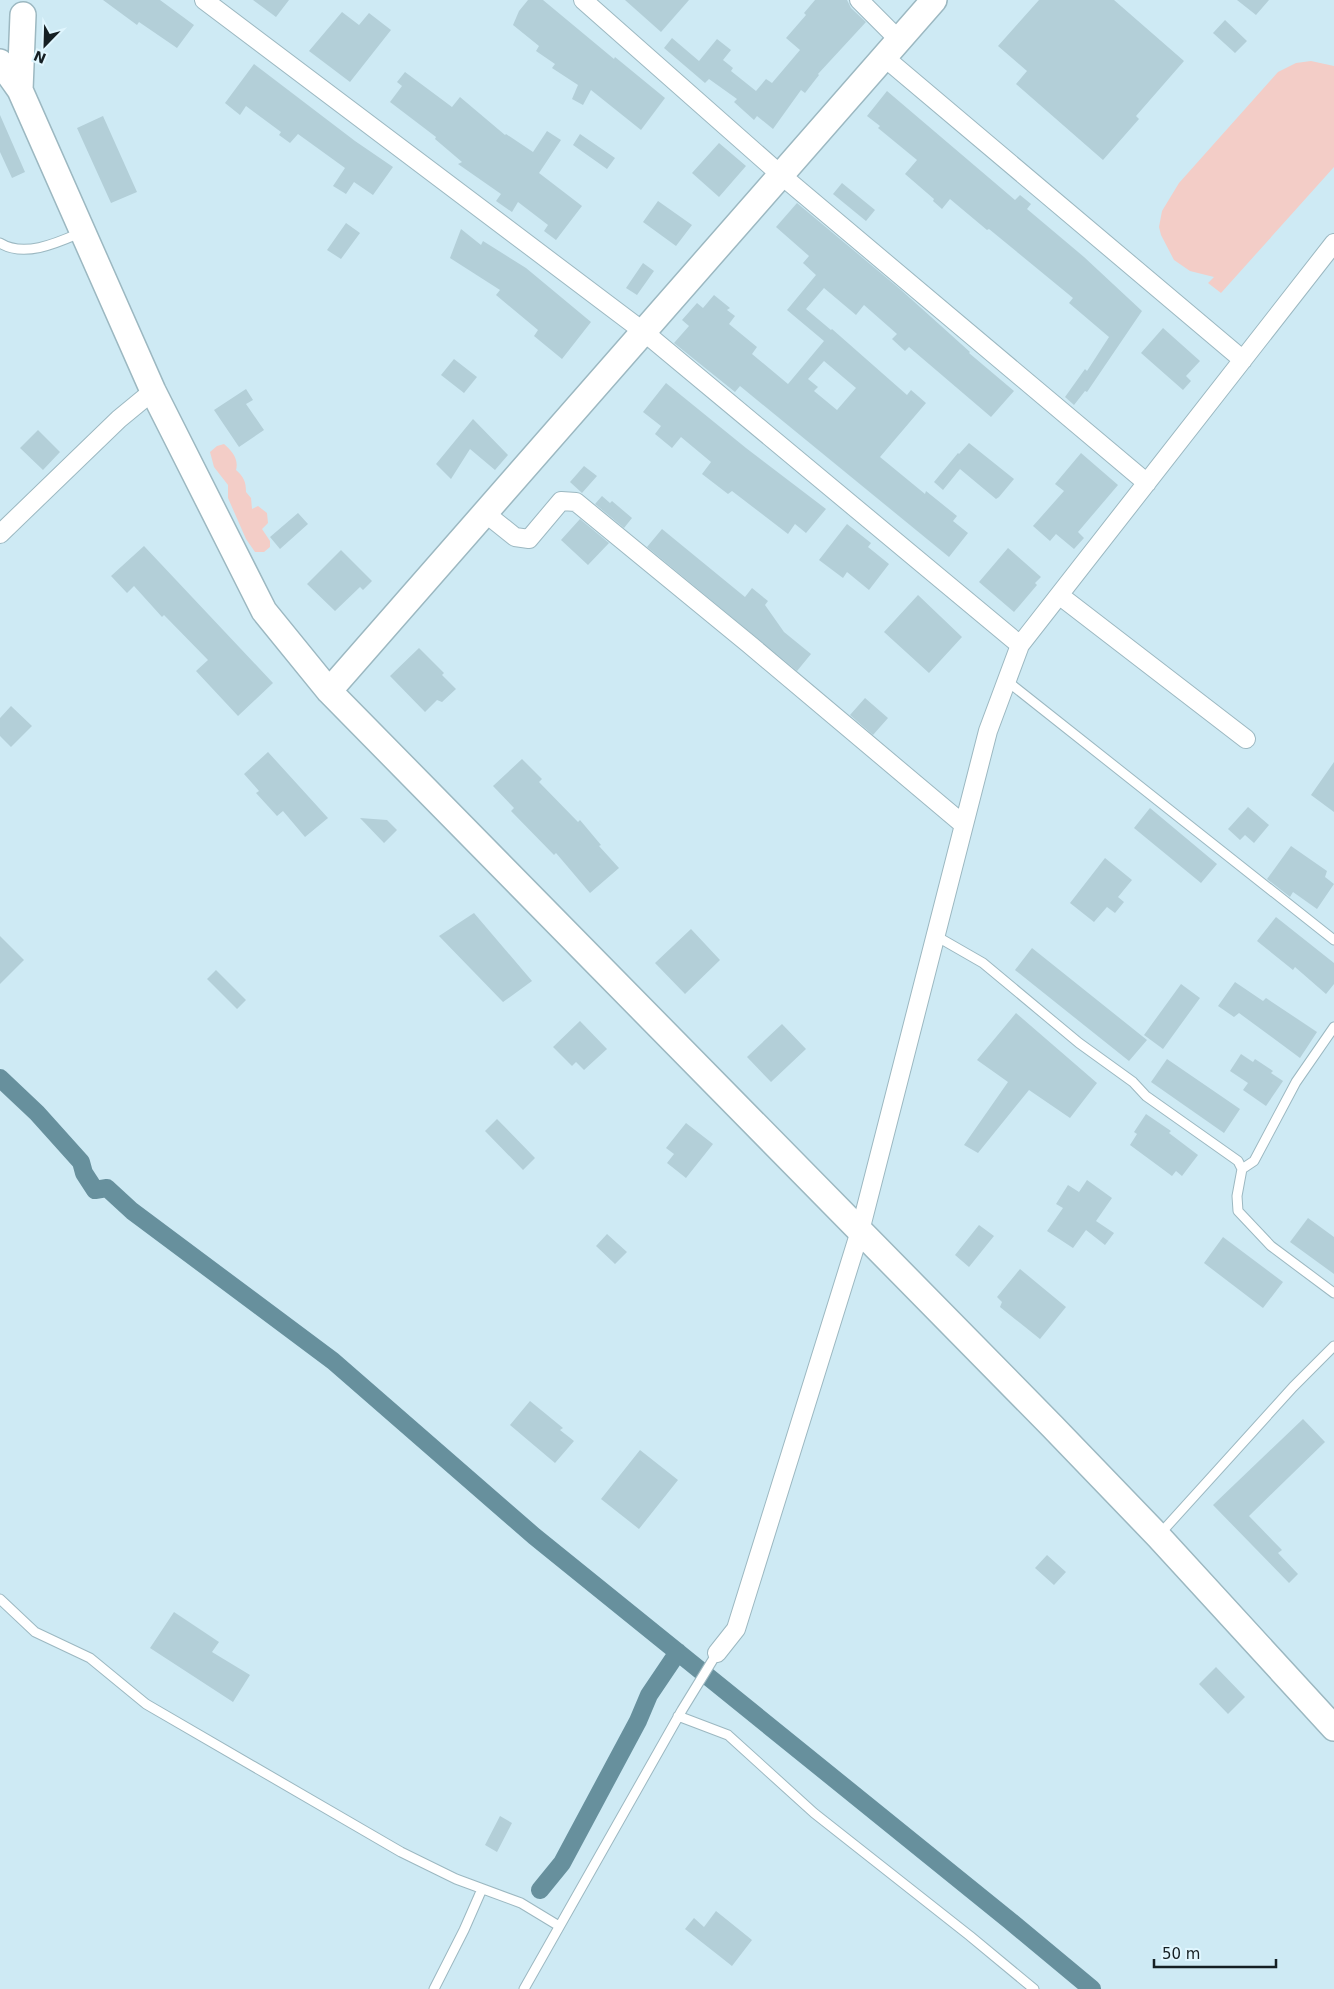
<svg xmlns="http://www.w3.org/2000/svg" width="1334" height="1989" font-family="'DejaVu Sans',sans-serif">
<rect width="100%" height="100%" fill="#ceeaf4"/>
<path fill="#f3cdc7" d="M1311 61 1334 66V167L1221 293 1208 283 1214 277 1190 271 1174 260 1161 235 1159 227 1162 211 1179 183 1278 72 1296 63Z
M224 444C232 451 239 459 236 470 244 477 246 482 246 492L251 498 252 509 258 506 267 513 268 523 262 529 270 541V547L264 552H255L246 539 228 498V485L214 467 210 452 217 446Z"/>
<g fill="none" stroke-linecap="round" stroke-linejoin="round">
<path stroke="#67909d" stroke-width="18" d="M0 1078 37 1113 81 1162 84 1173 95 1190 107 1188 132 1211 333 1361 534 1536 1009 1920 1092 1989
M540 1890 562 1863 638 1721 649 1695 678 1652"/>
</g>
<path fill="#b3cfd8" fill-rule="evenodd" d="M103 0H160L194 25 177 48 139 22 137 25Z
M253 0H289L276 17Z
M528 0H543L614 59 615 57 665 98 641 130 591 90 583 105 572 99 578 85 552 68 555 64 536 51 539 46 513 25 519 11Z
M625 0H689L661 32Z
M815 0H847L851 8 866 22 818 74 819 75 805 93 801 90 773 129 757 116 754 120 734 102 737 99 709 79 705 83 664 48 672 38 699 61 717 39 731 50 723 60 733 68 731 71 756 91 766 79 772 83 800 50 786 38 806 15 804 13Z
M1039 0H1114L1184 61 1136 116 1139 119 1103 160 1016 84 1027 71 998 46Z
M1237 0H1269L1256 15Z
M342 12 359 25 369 13 391 30 350 82 309 51Z
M1225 20 1247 41 1235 53 1213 33Z
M254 64 355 141 393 167 373 195 354 182 346 194 333 186 345 168 298 134 290 143 279 135 281 132 246 106 240 115 225 103Z
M405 72 452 107 460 97 505 135 506 134 533 152 547 131 561 140 539 173 582 206 556 240 544 231 548 225 518 202 512 212 496 201 501 194 458 164 462 162 435 139 436 137 390 102 402 86 397 82Z
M887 91 1015 200 1020 195 1031 204 1027 209 1084 257 1142 311 1087 392 1085 391 1074 405 1065 397 1085 369 1087 371 1109 337 1069 303 1073 298 989 229 987 230 950 199 942 209 933 201 934 199 905 174 917 160 878 128 880 126 867 116Z
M0 115 25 172 12 178 0 152Z
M103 116 137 192 111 203 77 128Z
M580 134 615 158 607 169 573 145Z
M719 143 746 166 719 197 692 173Z
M842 183 875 210 866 221 833 194Z
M658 201 692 225 676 246 643 222Z
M797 203 900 289 970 352 969 353 1014 391 991 417 909 347 905 351 892 339 897 334 864 305 856 315 824 288 806 309 831 330 832 329 907 395 911 390 926 403 880 457 925 494 926 491 957 516 953 521 968 533 949 557 740 386 735 392 674 343 689 326 682 320 697 303 703 308 714 295 730 308 727 310 735 316 729 324 757 347 752 354 788 384 824 341 787 310 816 275 803 263 809 256 776 227ZM824 361 856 388 837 410 814 391 818 387 808 379Z
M346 223 360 233 341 259 327 250Z
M461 229 481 245 483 241 526 268 591 322 562 359 534 336 538 330 496 295 500 290 450 258Z
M643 263 654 271 637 295 626 288Z
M1163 328 1200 361 1186 376 1191 381 1183 390 1141 353Z
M454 359 477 377 464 393 441 375Z
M666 383 746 448 826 509 806 533 795 524 788 534 732 491 728 494 702 474 711 462 681 437 672 448 655 434 661 426 643 412Z
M246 389 253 400 246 404 264 430 239 447 214 410Z
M473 419 508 455 495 470 470 449 451 479 436 464Z
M38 430 60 452 43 470 20 448Z
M969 443 1014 479 999 497 996 499 960 469 943 490 934 482 958 453 959 454Z
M1081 453 1118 485 1078 532 1084 538 1074 549 1056 534 1050 541 1033 526 1064 491 1055 484Z
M584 466 597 476 582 493 570 482Z
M602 496 610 503 612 501 632 518 624 528 595 504Z
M298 513 308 524 280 549 270 537Z
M580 519 609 543 588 565 561 540Z
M847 524 871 543 868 547 889 564 869 590 847 572 843 578 819 560Z
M662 529 745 597 752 588 768 601 765 605 784 632 811 654 797 671 647 547Z
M144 546 273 683 238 716 196 671 208 660 164 615 162 617 134 586 127 593 111 576Z
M1008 548 1041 577 1035 583 1037 585 1014 612 979 582Z
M341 550 372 581 363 590 360 587 335 611 307 584Z
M918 595 962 637 929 673 884 632Z
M419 648 444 673 442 675 456 689 442 702 437 700 425 712 390 676Z
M865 698 888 718 873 735 850 715Z
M11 706 32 726 11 747 0 736V718Z
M268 752 328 818 305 837 283 811 277 816 256 793 259 791 244 774Z
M522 759 542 779 539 782 578 822 580 820 601 845 599 846 619 868 590 893 556 853 554 855 511 811 514 808 493 786Z
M1334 762V812L1311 795Z
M1248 807 1269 825 1254 843 1245 835 1240 840 1228 829Z
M1150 808 1217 864 1201 883 1134 828Z
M360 818 387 820 397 830 384 843Z
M1291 846 1327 871 1325 877 1334 884 1317 909 1293 892 1290 897 1267 879Z
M1105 858 1132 880 1118 897 1124 902 1115 913 1107 907 1094 922 1070 903Z
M474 913 532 981 503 1002 439 936Z
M1276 917 1334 963V984L1326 994 1295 967 1293 970 1257 941Z
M691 929 720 960 685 994 655 963Z
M0 936 24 960 0 984Z
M1032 948 1147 1040 1129 1061 1015 970Z
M216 970 246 1000 237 1009 207 979Z
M1235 982 1263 1001 1266 998 1317 1032 1300 1058 1239 1013 1234 1017 1218 1006Z
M1181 984 1200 998 1163 1049 1144 1035Z
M1016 1013 1097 1083 1070 1118 1029 1090 978 1153 964 1145 1008 1082 977 1060Z
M580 1021 607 1049 584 1070 576 1062 572 1066 553 1047Z
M782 1024 806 1049 771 1082 747 1057Z
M1241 1054 1253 1062 1255 1059 1273 1071 1271 1073 1283 1081 1266 1106 1243 1090 1248 1083 1230 1071Z
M1167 1059 1240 1109 1224 1133 1151 1082Z
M1146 1114 1171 1131 1169 1133 1198 1155 1182 1176 1176 1171 1172 1176 1130 1145 1137 1134 1134 1132Z
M497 1119 535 1158 523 1170 485 1131Z
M686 1123 713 1144 686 1178 667 1163 674 1154 666 1148Z
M1087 1180 1112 1198 1096 1221 1114 1233 1105 1245 1086 1230 1073 1248 1047 1231 1063 1208 1056 1204 1068 1185 1079 1192Z
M1308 1218 1334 1237V1274L1290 1242Z
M979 1225 994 1236 969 1267 955 1255Z
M607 1234 627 1252 615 1264 596 1246Z
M1223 1237 1283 1282 1263 1308 1204 1263Z
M1020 1269 1066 1307 1040 1339 1000 1307 1002 1302 997 1297Z
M530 1401 563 1428 560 1430 574 1441 555 1463 510 1425Z
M1303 1419 1325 1442 1249 1516 1282 1550 1278 1553 1298 1574 1289 1583 1213 1505Z
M640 1450 678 1480 639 1529 601 1499Z
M1047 1555 1066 1572 1054 1585 1035 1568Z
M174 1612 219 1642 212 1652 250 1675 233 1702 150 1648Z
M1216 1667 1245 1697 1228 1714 1199 1684Z
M500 1816 512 1823 497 1852 485 1845Z
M716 1911 752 1940 732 1966 685 1929 694 1918 704 1927Z"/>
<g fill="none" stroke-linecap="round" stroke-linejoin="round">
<defs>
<path id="lane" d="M0 243C24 258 57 243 80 233
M1007 681 1334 940
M936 936 983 963 1079 1043 1133 1082 1146 1096 1238 1161 1242 1169 1237 1196 1238 1211 1271 1246 1334 1293
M1242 1169 1254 1161 1296 1082 1334 1027
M1159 1535 1293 1387 1334 1346
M0 1599 35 1632 90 1658 146 1704 401 1852 456 1879 521 1903 559 1926
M678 1716 728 1735 814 1813 970 1936 1034 1989
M434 1989 464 1930 482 1889
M524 1989 682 1710 717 1653"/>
<path id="street" d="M204 0 644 332 1020 645
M583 0 781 175 1147 483
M859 0 899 40
M884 57 1243 360
M485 513 515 537 529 539 561 501 576 502 749 644 964 825
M0 534 119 419 153 391
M1059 595 1246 739
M717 1653 736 1629 860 1231 988 731 1020 645 1334 243"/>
<path id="secondary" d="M0 62 20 90 23 15
M20 90 153 391 264 611 329 691 1052 1426 1158 1536 1334 1728
M329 691 934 0"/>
</defs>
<use href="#lane" stroke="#9cb8c1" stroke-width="11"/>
<use href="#street" stroke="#9cb8c1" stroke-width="20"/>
<use href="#secondary" stroke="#9cb8c1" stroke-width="28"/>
<use href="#lane" stroke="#fff" stroke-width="9"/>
<use href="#street" stroke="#fff" stroke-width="18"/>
<use href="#secondary" stroke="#fff" stroke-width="25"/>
</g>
<g transform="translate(45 45) rotate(203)" stroke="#e0f6fe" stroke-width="4" paint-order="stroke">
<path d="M0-4L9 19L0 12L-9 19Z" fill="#151f23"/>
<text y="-8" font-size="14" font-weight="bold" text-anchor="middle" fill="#151f23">N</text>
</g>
<path d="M1154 1959v8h122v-8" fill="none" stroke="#151f23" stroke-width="2.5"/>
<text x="1162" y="1959" font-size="15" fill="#151f23" stroke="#e0f6fe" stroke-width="4" paint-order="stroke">50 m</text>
</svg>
